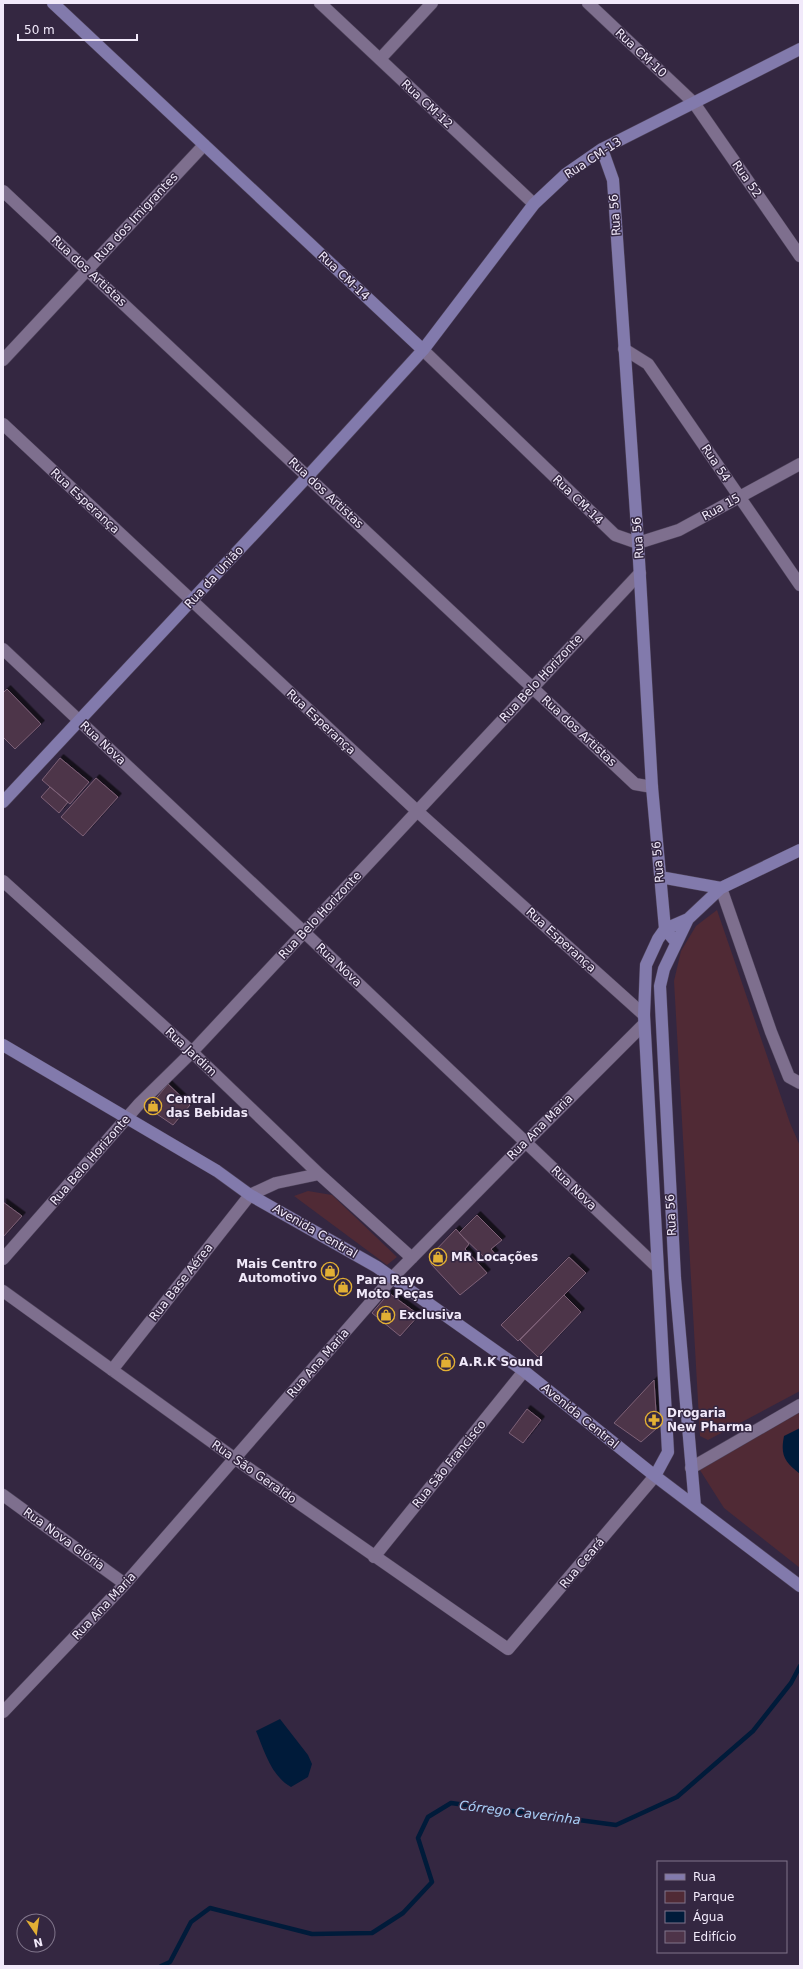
<svg xmlns="http://www.w3.org/2000/svg" width="803" height="1969" font-family="'DejaVu Sans',sans-serif">
<defs>
<filter id="shadow"><feDropShadow dx="3.5" dy="-3.5" stdDeviation="0" flood-color="#0009"/></filter>
</defs>
<rect width="100%" height="100%" fill="#342741"/>
<path fill="#502a35" d="M717 910 790 1123 800 1146V1391L708 1440 700 1436 674 981 681 951 696 926Z
M308 1191 332 1195 397 1257 387 1265 294 1196Z
M800 1410V1568L724 1508 698 1467Z"/>
<path fill="#001b3a" d="M800 1428V1474C785 1462 780 1456 784 1436Z
M280 1719 308 1755 312 1764 308 1777 291 1787C271 1776 264 1750 256 1731Z"/>
<g fill="none" stroke-linecap="round" stroke-linejoin="round">
<path stroke="#001b3a" stroke-width="4.5" d="M161 1966 170 1962 191 1922 210 1908 312 1934 372 1933 403 1913 432 1882 418 1838 428 1817 451 1803 616 1825 677 1797 753 1731 791 1683 800 1666"/>
</g>
<path fill="#4e3449" stroke="#7d6177" filter="url(#shadow)" d="M7 689 41 724 15 749 3 737V693Z
M60 758 89 782 70 804 42 780Z
M96 778 118 797 83 836 61 817Z
M50 787 68 802 59 813 41 797Z
M168 1084 190 1105 173 1125 148 1108Z
M3 1202 22 1216 3 1237Z
M477 1215 502 1240 491 1249 495 1254 487 1260 459 1233Z
M456 1229 469 1244 465 1249 487 1273 460 1295 431 1264 432 1254Z
M569 1257 586 1273 518 1341 501 1325Z
M389 1293 419 1315 400 1336 372 1313Z
M564 1295 581 1312 538 1357 520 1340Z
M654 1380 657 1428 641 1442 614 1423Z
M527 1409 541 1420 523 1443 509 1433Z"/>
<g fill="none" stroke-linecap="round" stroke-linejoin="round">
<defs>
<path id="street" d="M320 3 534 204
M588 3 694 103 800 256
M380 59 432 3
M3 191 635 784 652 787
M624 349 648 364 800 585
M423 350 615 535 638 543 679 530 800 464
M3 360 204 145
M3 424 417 811 644 1015
M3 649 304 932 656 1266
M3 881 192 1052 319 1174 412 1258
M721 888 771 1032 789 1077 800 1083
M3 1259 139 1104 192 1052 640 573
M3 1291 234 1458 508 1649 655 1476
M112 1370 250 1195 276 1183 319 1174
M691 1468 800 1405
M3 1495 125 1584
M374 1557 524 1371
M3 1712 125 1584 392 1278 526 1142 644 1024"/>
<path id="secondary" d="M53 3 423 350
M602 149 613 180 638 543 652 787 665 929 676 942
M3 802 308 476 423 350 534 204 566 174 602 149 800 49
M660 877 721 888
M688 919 664 969 660 986 675 1278 695 1506
M665 929 688 919 721 888 800 850
M3 1045 217 1171 250 1195 377 1267 524 1371 655 1476 800 1586
M655 1476 668 1452 644 1015 646 965 658 939 665 929"/>
</defs>
<use href="#street" stroke="#4e435a" stroke-width="13"/>
<use href="#secondary" stroke="#4e435a" stroke-width="13"/>
<use href="#street" stroke="#7e6f8e" stroke-width="12"/>
<use href="#secondary" stroke="#827aac" stroke-width="12"/>
</g>
<defs>
<symbol id="shop-ring" viewBox="-11 -11 22 22"><circle r="9.5" fill="#342741" stroke="#e2af34" stroke-width="1.5"/><path d="M-5-2.5h2.3a2.7 3.5 0 0 1 5.4 0H5L5.5 6h-11ZM-1.5-2.5h3a1.5 2.3 0 0 0-3 0Z" fill="#e2af34"/></symbol>
<symbol id="pharmacy-ring" viewBox="-11 -11 22 22"><circle r="9.5" fill="#342741" stroke="#e2af34" stroke-width="1.5"/><path d="M-2-6h4v4h4v4h-4v4h-4v-4h-4v-4h4Z" fill="#e2af34"/></symbol>
</defs>
<g fill-rule="evenodd">
<use href="#shop-ring" x="143" y="1096" width="20" height="20"/>
<use href="#shop-ring" x="428" y="1247" width="20" height="20"/>
<use href="#shop-ring" x="320" y="1261" width="20" height="20"/>
<use href="#shop-ring" x="333" y="1277" width="20" height="20"/>
<use href="#shop-ring" x="376" y="1305" width="20" height="20"/>
<use href="#shop-ring" x="436" y="1352" width="20" height="20"/>
<use href="#pharmacy-ring" x="644" y="1410" width="20" height="20"/>
</g>
<g text-anchor="middle" stroke-width="3" stroke-linejoin="round" paint-order="stroke">
<g font-size="12" fill="#f1e9fa" stroke="#342741">
<text transform="translate(641 53) rotate(43)" y="4">Rua CM-10</text>
<text transform="translate(427 104) rotate(43)" y="4">Rua CM-12</text>
<text transform="translate(593 158) rotate(-33)" y="4">Rua CM-13</text>
<text transform="translate(747 179) rotate(55)" y="4">Rua 52</text>
<text transform="translate(615 215) rotate(-94)" y="4">Rua 56</text>
<text transform="translate(136 217) rotate(-47)" y="4">Rua dos Imigrantes</text>
<text transform="translate(89 271) rotate(43)" y="4">Rua dos Artistas</text>
<text transform="translate(344 276) rotate(43)" y="4">Rua CM-14</text>
<text transform="translate(716 463) rotate(56)" y="4">Rua 54</text>
<text transform="translate(326 493) rotate(43)" y="4">Rua dos Artistas</text>
<text transform="translate(578 500) rotate(44)" y="4">Rua CM-14</text>
<text transform="translate(85 501) rotate(43)" y="4">Rua Esperança</text>
<text transform="translate(721 507) rotate(-29)" y="4">Rua 15</text>
<text transform="translate(638 538) rotate(-94)" y="4">Rua 56</text>
<text transform="translate(214 577) rotate(-47)" y="4">Rua da União</text>
<text transform="translate(541 678) rotate(-47)" y="4">Rua Belo Horizonte</text>
<text transform="translate(321 722) rotate(43)" y="4">Rua Esperança</text>
<text transform="translate(579 731) rotate(43)" y="4">Rua dos Artistas</text>
<text transform="translate(103 743) rotate(43)" y="4">Rua Nova</text>
<text transform="translate(658 862) rotate(-95)" y="4">Rua 56</text>
<text transform="translate(320 915) rotate(-47)" y="4">Rua Belo Horizonte</text>
<text transform="translate(561 940) rotate(42)" y="4">Rua Esperança</text>
<text transform="translate(339 965) rotate(43)" y="4">Rua Nova</text>
<text transform="translate(191 1052) rotate(43)" y="4">Rua Jardim</text>
<text transform="translate(540 1127) rotate(-45)" y="4">Rua Ana Maria</text>
<text transform="translate(90 1160) rotate(-49)" y="4">Rua Belo Horizonte</text>
<text transform="translate(574 1188) rotate(44)" y="4">Rua Nova</text>
<text transform="translate(671 1215) rotate(-93)" y="4">Rua 56</text>
<text transform="translate(315 1231) rotate(30)" y="4">Avenida Central</text>
<text transform="translate(181 1282) rotate(-52)" y="4">Rua Base Aérea</text>
<text transform="translate(318 1363) rotate(-49)" y="4">Rua Ana Maria</text>
<text transform="translate(580 1416) rotate(39)" y="4">Avenida Central</text>
<text transform="translate(449 1464) rotate(-51)" y="4">Rua São Francisco</text>
<text transform="translate(254 1472) rotate(35)" y="4">Rua São Geraldo</text>
<text transform="translate(64 1539) rotate(36)" y="4">Rua Nova Glória</text>
<text transform="translate(582 1563) rotate(-50)" y="4">Rua Ceará</text>
<text transform="translate(104 1606) rotate(-47)" y="4">Rua Ana Maria</text>
</g>
<g font-size="12" font-weight="bold" fill="#f1e9fa" stroke="#342741" text-anchor="start">
<text x="166" y="1103">Central<tspan x="166" dy="14">das Bebidas</tspan></text>
<text x="451" y="1261">MR Locações</text>
<text x="317" y="1268" text-anchor="end">Mais Centro<tspan x="317" dy="14">Automotivo</tspan></text>
<text x="356" y="1284">Para Rayo<tspan x="356" dy="14">Moto Peças</tspan></text>
<text x="399" y="1319">Exclusiva</text>
<text x="459" y="1366">A.R.K Sound</text>
<text x="667" y="1417">Drogaria<tspan x="667" dy="14">New Pharma</tspan></text>
</g>
<g font-size="13" font-style="italic" fill="#a8cef7" stroke="#342741">
<text transform="translate(520 1812) rotate(7)" y="5">Córrego Caverinha</text>
</g>
</g>
<rect width="803" height="1969" fill="none" stroke="#f1e9fa" stroke-width="8"/>
<rect x="657" y="1861" width="130" height="92" fill="#342741" stroke="#80758b"/>
<rect x="665" y="1874" width="20" height="6" fill="#827aac" stroke="#80758b"/>
<text x="693" y="1881" font-size="12" fill="#f1e9fa">Rua</text>
<rect x="665" y="1891" width="20" height="12" fill="#502a35" stroke="#80758b"/>
<text x="693" y="1901" font-size="12" fill="#f1e9fa">Parque</text>
<rect x="665" y="1911" width="20" height="12" fill="#001b3a" stroke="#80758b"/>
<text x="693" y="1921" font-size="12" fill="#f1e9fa">Água</text>
<rect x="665" y="1931" width="20" height="12" fill="#4e3449" stroke="#80758b"/>
<text x="693" y="1941" font-size="12" fill="#f1e9fa">Edifício</text>
<g transform="translate(36 1933) rotate(167)"><circle r="19" fill="#342741" stroke="#80758b"/>
<path d="M0-3L7 15L0 10L-7 15Z" fill="#e2af34"/>
<text y="-6" font-size="11" font-weight="bold" text-anchor="middle" fill="#f1e9fa">N</text>
</g>
<path d="M18 34v6h119v-6" fill="none" stroke="#f1e9fa" stroke-width="2"/>
<text x="24" y="34" font-size="12" fill="#f1e9fa" stroke="#342741" stroke-width="3" paint-order="stroke">50 m</text>
</svg>
